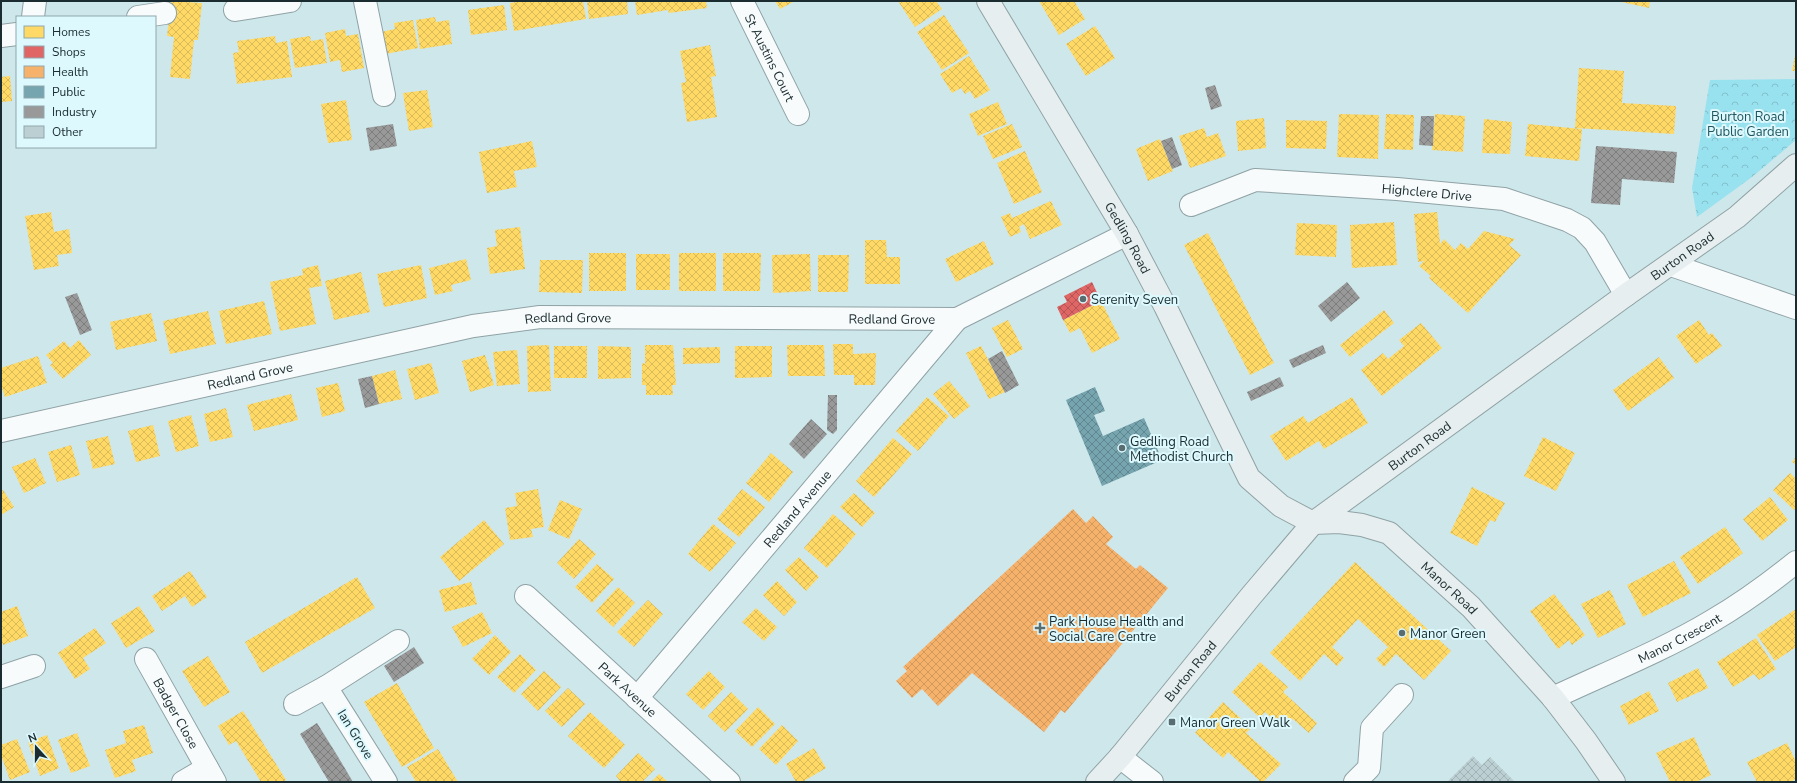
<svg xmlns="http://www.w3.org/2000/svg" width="1797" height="783" font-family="'Nunito Sans',sans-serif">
<defs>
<pattern id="park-crowns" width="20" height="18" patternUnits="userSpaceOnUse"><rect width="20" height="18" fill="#98e1ee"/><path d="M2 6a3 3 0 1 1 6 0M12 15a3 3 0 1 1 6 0" fill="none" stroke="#82c1cc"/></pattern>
<pattern id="homes-cross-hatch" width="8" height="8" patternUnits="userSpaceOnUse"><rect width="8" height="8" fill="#ffd966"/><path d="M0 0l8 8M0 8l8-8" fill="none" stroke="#daba59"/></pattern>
<pattern id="shops-cross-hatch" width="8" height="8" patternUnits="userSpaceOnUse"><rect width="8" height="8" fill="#e06666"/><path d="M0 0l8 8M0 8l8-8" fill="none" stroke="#b55454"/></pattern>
<pattern id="health-cross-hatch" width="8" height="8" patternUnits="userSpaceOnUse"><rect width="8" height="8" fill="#f6b26b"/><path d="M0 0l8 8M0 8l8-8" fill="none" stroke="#d2995d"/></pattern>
<pattern id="public-cross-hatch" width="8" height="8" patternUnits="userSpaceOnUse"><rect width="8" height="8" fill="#76a5af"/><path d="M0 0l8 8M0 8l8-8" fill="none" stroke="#60878f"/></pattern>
<pattern id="industry-cross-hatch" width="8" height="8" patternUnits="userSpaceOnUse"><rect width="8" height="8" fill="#999"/><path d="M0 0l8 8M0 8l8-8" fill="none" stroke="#7c7d7d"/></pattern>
<pattern id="building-cross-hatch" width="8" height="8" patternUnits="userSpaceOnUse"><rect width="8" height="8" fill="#bcd0d3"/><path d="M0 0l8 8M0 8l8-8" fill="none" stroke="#a1b3b5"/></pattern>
</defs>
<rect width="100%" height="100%" fill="#cee7eb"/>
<path fill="url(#park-crowns)" d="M1796 79V140L1752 177 1697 217 1692 188 1710 80Z"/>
<path fill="url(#homes-cross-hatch)" d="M171 1 202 3 198 40H194L190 79 170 77 174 37 167 36Z
M523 1H583L586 19 514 31 510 3Z
M587 1H627L628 14 589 19Z
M635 1H706L707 8 669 13 668 10 637 15Z
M775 1H795L780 9Z
M898 1H936L942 9 915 27Z
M1039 1H1074L1085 19 1059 35Z
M1617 1H1650L1649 8Z
M504 5 507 30 471 35 468 10Z
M944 15 969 53 942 70 917 32Z
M435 17 436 22 449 20 452 44 420 49 416 20Z
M413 20 418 48 385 54 381 32 395 29 394 23Z
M1095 26 1115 58 1086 76 1066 44Z
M345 29 346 36 358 34 364 68 342 72 340 60 330 62 325 33Z
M275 36 276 43 287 41 292 77 237 84 233 53 239 52 237 41Z
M310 36 311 41 323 39 327 63 295 68 290 39Z
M710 45 716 76 711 77 717 117 687 122 681 83 686 82 680 51Z
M1795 55H1796V71H1792Z
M969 56 990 90 975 99 970 91 965 94 961 88 952 93 940 74Z
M1579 68 1624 71 1622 103 1676 106 1674 134 1575 128Z
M10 76 12 101 1 102V77Z
M427 90 433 127 409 131 403 93Z
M346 100 352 140 328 143 321 104Z
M998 102 1007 124 978 136 969 114Z
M1339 114 1379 115 1378 159 1337 157Z
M1386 114 1414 115 1413 150 1384 149Z
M1435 114 1465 116 1463 152 1432 150Z
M1264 118 1266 148 1238 151 1236 121Z
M1484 119 1512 122 1510 154 1482 153Z
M1286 120 1327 121 1326 149 1286 148Z
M1012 124 1022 147 993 159 983 136Z
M1528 124 1582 129 1579 161 1525 156Z
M1204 128 1207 137 1218 133 1226 156 1190 168 1179 136Z
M1160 139 1173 171 1148 181 1136 149Z
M532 141 537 167 514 171 517 187 487 193 479 152Z
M1025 151 1042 192 1014 204 997 163Z
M1051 201 1062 225 1030 239 1024 224 1019 227 1021 232 1010 237 1001 217 1010 213 1012 218Z
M51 212 54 232 69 229 72 253 57 255 59 266 34 270 25 216Z
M1437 212 1440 244 1444 239 1455 250 1461 243 1468 249 1484 231 1515 239 1509 245 1521 255 1468 313 1429 278 1431 276 1419 266 1424 261 1418 262 1414 214Z
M1394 222 1397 265 1352 268 1350 225Z
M1297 223 1337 225 1336 257 1295 255Z
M520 227 525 269 490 274 487 248 497 246 495 230Z
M1208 233 1274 363 1250 375 1184 245Z
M865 240H886L887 257H900V284H865Z
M984 241 994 264 956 282 945 259Z
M589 253H626V291H589Z
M679 253H716V291H679Z
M723 253H761L760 291H723Z
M636 254H670V290H636Z
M810 254 811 291 773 293 772 255Z
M818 255H849L848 292H818Z
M466 259 471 280 451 285 453 291 435 295 429 268Z
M540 260H583L582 293 539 292Z
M318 265 322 286 309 288 316 324 280 331 270 282 303 275 302 269Z
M421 265 427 298 384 307 377 274Z
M361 272 370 312 334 320 325 281Z
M264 301 272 334 226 344 219 311Z
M1101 301 1120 339 1092 353 1080 328 1070 333 1063 320Z
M1384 310 1394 323 1350 357 1340 345Z
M208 311 216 344 170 354 163 321Z
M151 313 157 341 116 350 110 322Z
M1008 320 1023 349 1007 357 992 328Z
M1699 320 1709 335 1712 333 1722 346 1696 364 1676 336Z
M1421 323 1442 348 1382 396 1361 370 1383 353 1388 359 1404 346 1399 340Z
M79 340 91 355 63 379 50 365 53 363 46 355 64 341 70 348Z
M833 344H853V354L876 353 875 385H854V375H834Z
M549 345 551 391 528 392 527 346Z
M645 345H673L676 385H672L673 395H646V385H642V363L645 364Z
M787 345H824L825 376H788Z
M554 346H587V378H554Z
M598 346 631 347V378L598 379Z
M735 346H772V377L735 378Z
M981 346 1005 392 989 399 966 353Z
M720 347V363L683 364V348Z
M517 350 520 384 497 386 493 352Z
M485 355 494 385 470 392 462 361Z
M38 356 47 383 5 397 1 385V368Z
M1659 357 1674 378 1628 411 1613 390Z
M431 363 439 393 415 400 407 369Z
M395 370 402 399 379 404 372 376Z
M949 381 970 406 954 419 933 394Z
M338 383 345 411 322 417 316 388Z
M291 394 298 420 254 431 247 405Z
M927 397 949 416 918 451 896 431Z
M1352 397 1368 423 1324 449 1319 441 1286 461 1270 436 1303 416 1308 423Z
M226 408 233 437 210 442 204 414Z
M191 415 199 446 176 452 168 421Z
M153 425 160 456 136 462 128 431Z
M108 436 115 464 93 469 86 441Z
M1543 437 1575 453 1556 491 1524 476Z
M893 438 912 454 874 497 856 481Z
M71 445 80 475 57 482 48 452Z
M771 453 793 472 769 502 746 483Z
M1796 456V465L1792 462Z
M35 458 46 483 24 493 12 467Z
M1790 473 1796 479V508L1794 510 1773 490Z
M1472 487 1505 503 1495 522 1490 520 1477 546 1450 533Z
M538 489 544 527 531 529 533 537 510 540 505 508 517 506 515 493Z
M742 489 765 507 739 537 717 519Z
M3 490 14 507 1 515V491Z
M854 493 875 513 862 527 840 507Z
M1770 497 1788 520 1762 541 1743 519Z
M560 500 582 509 569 539 548 530Z
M833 514 856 534 827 568 804 548Z
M484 520 504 544 459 581 440 557Z
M713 524 736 543 710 572 688 554Z
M1725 527 1743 553 1698 584 1680 557Z
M579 539 596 554 574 579 557 563Z
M799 557 819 577 806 591 785 570Z
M1674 561 1691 593 1643 617 1627 585Z
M1355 562 1451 651 1424 680 1396 654 1384 667 1376 659 1388 647 1358 619 1332 647 1344 658 1337 666 1324 654 1300 681 1270 653Z
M597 564 614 579 592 603 575 587Z
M190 571 207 597 192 607 185 596 162 611 152 596Z
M357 577 375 608 262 673 245 642Z
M777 581 797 602 784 616 763 595Z
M471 582 477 604 445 612 439 590Z
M618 587 635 603 613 627 596 611Z
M1610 590 1626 624 1598 638 1581 604Z
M1554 594 1585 635 1572 645 1569 640 1558 649 1530 611Z
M648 600 663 614 634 647 617 632Z
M17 606 28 636 3 645 1 640V612Z
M139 606 155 631 126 648 111 623Z
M756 608 777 627 764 641 742 622Z
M1796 609V647L1775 661 1757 635Z
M482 612 492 633 463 647 452 627Z
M95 628 106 643 83 658 90 669 75 679 58 653Z
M495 635 511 652 489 675 472 659Z
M1756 638 1776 669 1759 680 1754 674 1733 687 1717 662Z
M520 654 536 670 514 693 497 677Z
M208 656 230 692 204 707 182 671Z
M1260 662 1288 687 1283 692 1317 723 1309 733 1293 719 1284 729 1265 712 1260 718 1232 692Z
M1698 668 1708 688 1677 702 1668 683Z
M544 671 561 687 538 711 521 694Z
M709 671 725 687 703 710 686 694Z
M397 683 434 748 402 767 364 702Z
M568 688 585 704 562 727 545 711Z
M1649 691 1659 711 1629 725 1620 706Z
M731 692 748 709 725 732 708 716Z
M1223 702 1251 728 1246 733 1281 764 1263 782H1261L1228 752 1223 758 1195 733Z
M758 707 775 724 752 747 735 731Z
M243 711 286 780 282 782H261L236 741 229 745 218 726Z
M590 712 625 745 604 768 568 736Z
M144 725 153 753 132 760 136 771 115 778 105 750 126 743 123 731Z
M782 725 798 741 776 765 759 749Z
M77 733 90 766 71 773 58 740Z
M47 735 59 768 40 776 28 742Z
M1694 737 1711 775 1696 782H1670L1656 753Z
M17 739 30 772 10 780 1 755V745Z
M1787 743 1796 762V779L1790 782H1757L1747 762Z
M814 748 826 768 802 782H796L786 764Z
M438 749 458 782H416L407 767Z
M638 753 655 769 642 782H621L616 776Z
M659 774 668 782H651Z"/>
<path fill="url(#shops-cross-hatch)" d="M1092 282 1101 301 1063 320 1057 307 1067 302 1064 296Z"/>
<path fill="url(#health-cross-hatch)" d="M1073 509 1086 523 1093 516 1113 537 1106 544 1136 569 1140 565 1168 588 1065 713 1061 710 1044 732 972 673 938 706 922 689 912 698 896 681 907 671 903 667Z"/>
<path fill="url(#public-cross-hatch)" d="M1095 387 1105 411 1094 415 1103 436 1144 418 1162 460 1102 486 1066 400Z"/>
<path fill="url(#industry-cross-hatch)" d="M1215 85 1222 106 1211 110 1205 88Z
M1421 116H1434L1433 146 1419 145Z
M393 124 397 146 370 151 366 128Z
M1172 137 1182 165 1172 169 1161 141Z
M1596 146 1677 152 1674 183 1622 179 1620 205 1591 203Z
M1347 282 1360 298 1331 322 1318 306Z
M77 293 92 330 80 335 65 297Z
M1323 345 1326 353 1293 368 1289 360Z
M1002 351 1019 385 1005 393 988 359Z
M372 376 379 404 365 408 358 379Z
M1280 377 1284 386 1251 401 1247 392Z
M828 395H837V430L833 434 827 430Z
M811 419 827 434 804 459 789 444Z
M414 647 424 663 394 682 384 666Z
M317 723 337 755 353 782H329L300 734Z"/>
<path fill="url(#building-cross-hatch)" d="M1473 756 1482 765 1490 757 1515 782H1447Z"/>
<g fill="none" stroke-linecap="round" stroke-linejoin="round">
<defs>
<g id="street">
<path d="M365 1 384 95"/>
<path id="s1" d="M742 1 798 114"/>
<path d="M235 10 290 1"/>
<path d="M33 17 35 1"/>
<path d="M138 17 165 13"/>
<path d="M1 36 17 34"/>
<path id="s2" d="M1191 205 1255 180 1397 189 1504 199 1567 220 1582 228 1595 242 1626 295"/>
<path d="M1671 265 1796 308"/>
<path id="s3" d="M1 431 473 326 540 317 957 319 1127 234"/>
<path id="s4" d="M526 596 729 782"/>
<path id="s5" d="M146 659 215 782"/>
<path d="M1 677 34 666"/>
<path id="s6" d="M637 698 957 319"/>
<path id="s7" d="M1553 698C1606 673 1662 651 1712 621 1741 604 1770 583 1796 562"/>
<path d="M295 704 326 687"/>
<path d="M1120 757 1152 782"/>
<path d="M183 782 207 768"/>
<path d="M386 782 326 687 398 641"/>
<path d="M1355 782 1369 768 1372 728 1402 695"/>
</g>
<g id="secondary">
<path id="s8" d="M988 1 1127 234 1165 306 1249 478 1281 506 1313 523"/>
<path id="s9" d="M1313 523 1339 522 1362 525 1389 533 1471 607 1553 698 1586 741 1614 782"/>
<path id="s10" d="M1097 782 1120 757 1251 596 1313 523 1626 295 1737 217 1796 165"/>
</g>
</defs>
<use href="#street" stroke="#8fa2a5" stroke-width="24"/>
<use href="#secondary" stroke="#8fa2a5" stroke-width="24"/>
<use href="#street" stroke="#f8fbfc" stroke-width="22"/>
<use href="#secondary" stroke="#e6eeef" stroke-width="22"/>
</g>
<g fill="#596d71" stroke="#ddf9fe" stroke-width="1.5">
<circle cx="1083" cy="299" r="4"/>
<circle cx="1122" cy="448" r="4"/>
<path d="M1038 622h4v4h4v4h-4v4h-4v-4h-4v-4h4z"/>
<circle cx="1402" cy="633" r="4"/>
<rect x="1168" y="718" width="8" height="8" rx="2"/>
</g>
<g text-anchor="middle" stroke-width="4" stroke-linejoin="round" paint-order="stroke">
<g font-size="13" fill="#1a2c2f" stroke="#ddf9fe">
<text dy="5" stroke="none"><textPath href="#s1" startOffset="63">St Austins Court</textPath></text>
<text dy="5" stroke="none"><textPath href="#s2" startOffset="241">Highclere Drive</textPath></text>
<text dy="5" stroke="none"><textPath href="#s8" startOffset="275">Gedling Road</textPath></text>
<text dy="5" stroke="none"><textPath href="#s10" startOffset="793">Burton Road</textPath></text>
<text dy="5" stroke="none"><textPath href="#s3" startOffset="579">Redland Grove</textPath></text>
<text dy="5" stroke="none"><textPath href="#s3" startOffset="903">Redland Grove</textPath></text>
<text dy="5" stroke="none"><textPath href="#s3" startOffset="255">Redland Grove</textPath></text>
<text dy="5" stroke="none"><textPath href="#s10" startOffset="469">Burton Road</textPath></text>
<text dy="5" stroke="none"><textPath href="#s6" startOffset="248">Redland Avenue</textPath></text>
<text dy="5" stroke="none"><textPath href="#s9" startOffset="159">Manor Road</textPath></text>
<text dy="5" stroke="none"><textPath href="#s7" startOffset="140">Manor Crescent</textPath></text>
<text dy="5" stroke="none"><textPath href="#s10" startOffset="145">Burton Road</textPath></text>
<text dy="5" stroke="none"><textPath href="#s4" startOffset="138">Park Avenue</textPath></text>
<text dy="5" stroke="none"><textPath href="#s5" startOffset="62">Badger Close</textPath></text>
<text transform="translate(356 734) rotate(58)" y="5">Ian Grove</text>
</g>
<g font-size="13" fill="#1f555e" stroke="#ddf9fe">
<text x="1748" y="121">Burton Road<tspan x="1748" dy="15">Public Garden</tspan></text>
</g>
<g font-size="13" fill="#1a2c2f" stroke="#ddf9fe" text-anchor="start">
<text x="1091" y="304">Serenity Seven</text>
<text x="1130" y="446">Gedling Road<tspan x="1130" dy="15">Methodist Church</tspan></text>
<text x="1049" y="626">Park House Health and<tspan x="1049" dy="15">Social Care Centre</tspan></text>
<text x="1410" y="638">Manor Green</text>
<text x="1180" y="727">Manor Green Walk</text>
</g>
</g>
<rect width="1797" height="783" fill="none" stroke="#1a2c2f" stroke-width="4"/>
<rect x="16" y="16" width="140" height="132" fill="#ddf9fe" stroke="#8fa7ab"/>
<rect x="24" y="26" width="20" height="12" fill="#ffd966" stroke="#8fa7ab"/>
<text x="52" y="36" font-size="12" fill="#1a2c2f">Homes</text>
<rect x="24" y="46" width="20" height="12" fill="#e06666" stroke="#8fa7ab"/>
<text x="52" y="56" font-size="12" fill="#1a2c2f">Shops</text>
<rect x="24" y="66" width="20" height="12" fill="#f6b26b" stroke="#8fa7ab"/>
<text x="52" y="76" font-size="12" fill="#1a2c2f">Health</text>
<rect x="24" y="86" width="20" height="12" fill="#76a5af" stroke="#8fa7ab"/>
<text x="52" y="96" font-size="12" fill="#1a2c2f">Public</text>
<rect x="24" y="106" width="20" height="12" fill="#999999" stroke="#8fa7ab"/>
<text x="52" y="116" font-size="12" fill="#1a2c2f">Industry</text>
<rect x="24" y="126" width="20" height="12" fill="#bcd0d3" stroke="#8fa7ab"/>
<text x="52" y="136" font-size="12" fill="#1a2c2f">Other</text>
<g transform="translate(36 747) rotate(339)" stroke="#ddf9fe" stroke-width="3" paint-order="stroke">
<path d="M0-3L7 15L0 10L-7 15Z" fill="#1a2c2f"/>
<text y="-6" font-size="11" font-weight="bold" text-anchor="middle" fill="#1a2c2f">N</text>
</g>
</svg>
